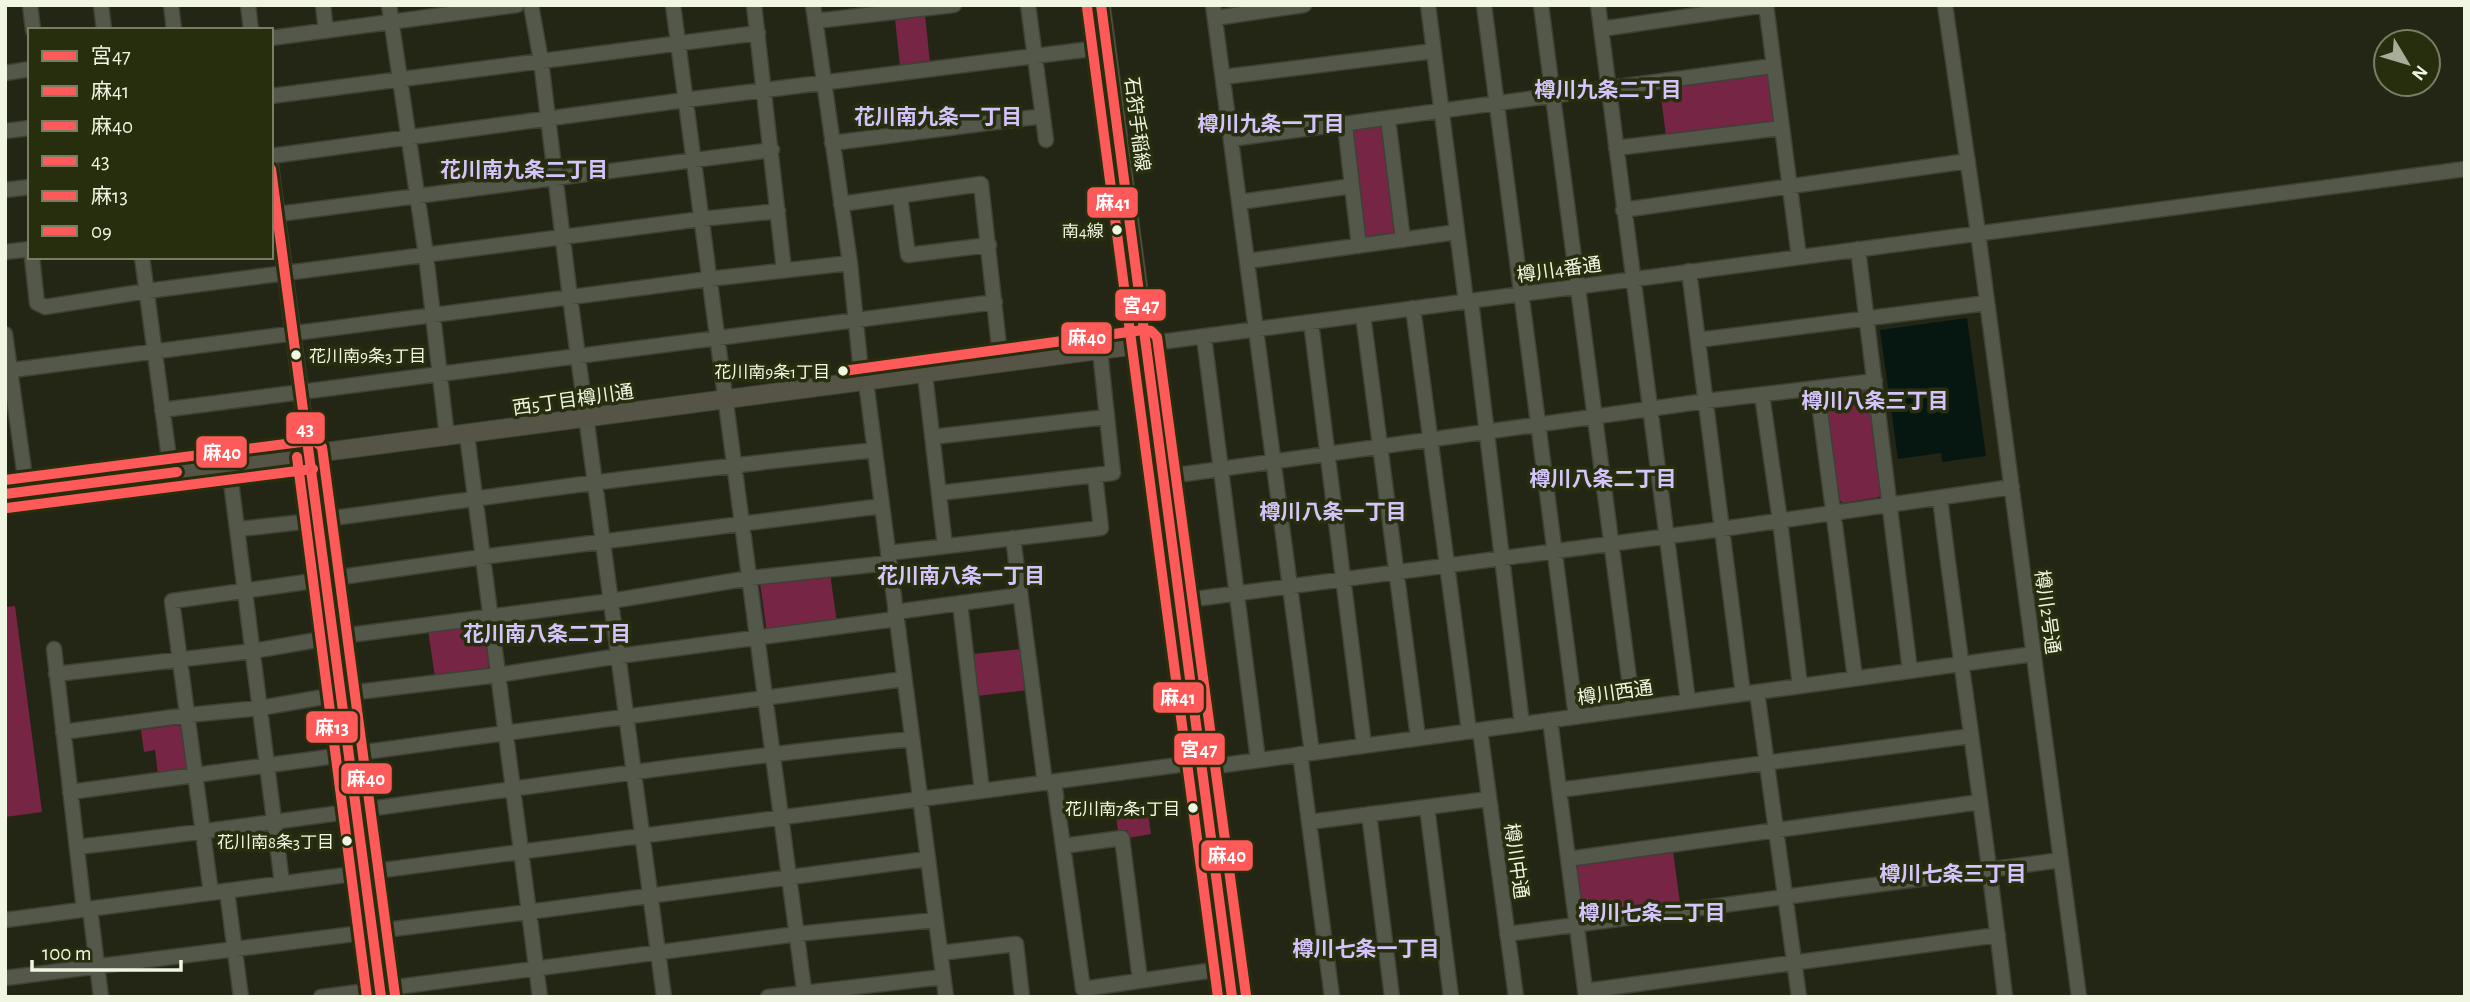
<svg xmlns="http://www.w3.org/2000/svg" width="2470" height="1002" font-family="'Alegreya Sans','Noto Sans JP',sans-serif">
<rect width="100%" height="100%" fill="#232615"/>
<path fill="#762545" d="M925 15 930 63 900 66 895 19Z
M1765 73 1769 76 1774 119 1772 123 1666 136 1660 89Z
M1378 126 1382 128 1395 231 1392 235 1367 238 1363 235 1351 132 1354 129Z
M1865 388 1869 391 1882 494 1879 497 1843 503 1840 500 1825 397 1827 393Z
M830 573 837 623 767 633 760 583Z
M15 606 42 812 5 817V607Z
M479 623 483 626 489 666 485 671 435 677 428 630Z
M1022 649 1028 690 976 696 972 654Z
M178 725 182 727 187 771 158 775 155 750 144 752 141 730Z
M1147 804 1151 834 1128 838 1127 830 1118 831 1115 808Z
M1673 851 1680 903 1586 915 1583 912 1577 866 1579 864Z"/>
<path fill="#061712" d="M1967 318 1986 456 1942 462 1941 453 1898 459 1880 330Z"/>
<g fill="none" stroke-linecap="round" stroke-linejoin="round">
<defs>
<path id="minor" d="M30 5 33 30
M101 5 104 30
M171 5 174 30
M248 5 251 30
M323 5 326 31
M389 5 426 255 447 437
M531 5 541 61 570 297 664 997
M673 5 805 997
M754 5 784 270
M813 5 850 263
M1028 5 1046 140
M1213 5 1312 753
M1428 5 1466 301
M1484 5 1576 717
M1541 5 1633 709
M1598 5 1688 701
M1945 5 1978 233 2079 997
M1215 18 1304 5
M815 21 954 5
M1601 29 1766 5 1799 257
M271 38 517 5
M5 73 30 69
M1223 77 1434 51
M271 96 758 33
M1388 119 1403 240
M1345 125 1359 246
M5 131 30 128
M1231 139 1773 66
M832 143 1043 116
M1616 148 1781 128
M271 156 685 100 1107 47
M271 167 381 997
M5 190 30 187
M900 196 908 255 989 245
M1240 202 1352 186
M841 204 981 184 1001 364
M1623 210 1968 161
M271 215 772 150
M1858 249 1910 671
M5 252 30 249
M32 257 37 303 45 307 147 291 701 219 778 211
M142 257 171 473
M1248 261 1457 232
M1689 271 1743 694
M1471 301 1522 724
M1413 308 1469 731
M1363 315 1418 738
M1311 322 1364 745
M5 334 27 492
M1204 337 1258 760
M1698 340 1987 303
M1145 344 2465 169
M5 371 709 279 850 263 862 382
M925 375 945 546
M866 382 946 997
M1817 388 1855 678
M1762 395 1780 521 1800 686
M162 410 995 302
M467 435 540 997
M932 437 1106 417
M229 466 282 883
M1163 477 1706 401 1875 381
M939 493 1113 473 1100 351
M1940 498C1960 664 1986 830 2005 997
M237 529C317 522 395 509 474 499 607 480 741 464 875 450
M1013 538 1045 783
M888 553 1101 528 1095 476
M1180 601 1722 529 2012 487
M960 603 982 791
M895 612 1020 595
M54 649 84 910
M56 674 253 651 334 637 611 601 750 578 889 563
M1757 692 1799 997
M1550 720 1586 997
M1480 730 1516 997
M63 732 188 715 260 708 341 694 498 675 619 656 896 619
M1300 754 1332 997
M1202 768 2034 654
M1054 782 1083 989 1228 968
M1559 790 1971 736
M70 792 904 679
M1427 807 1451 997
M1369 814 1392 997
M1309 822 1489 799
M1063 846 1122 838 1140 980
M77 847C355 815 632 767 911 739
M1568 859 1980 802
M227 891 241 997
M211 893 172 601 482 557 882 506
M90 909 101 997
M5 920 1201 762
M1507 934 2061 860
M940 953 1016 944 1022 997
M5 978 528 912 927 859
M1585 991 1998 935
M321 997 797 934 935 920
M768 997 943 977"/>
<path id="major" d="M1101 5 1232 997
M5 494 1145 344"/>
</defs>
<use href="#minor" stroke="#3e4133" stroke-width="17"/>
<use href="#major" stroke="#3e4133" stroke-width="20"/>
<use href="#minor" stroke="#54584a" stroke-width="14"/>
<use href="#major" stroke="#565446" stroke-width="18"/>
<defs>
<path id="bus-1" d="M1101 5 1232 997"/>
<path id="bus-2" d="M1087 7 1218 997"/>
<path id="bus-3" d="M843 371 1143 330 1151 331 1157 337 1246 995
M5 480 309 441 316 442 322 447 395 995"/>
<path id="bus-4" d="M271 169 381 997"/>
<path id="bus-5" d="M297 457 367 997
M7 508 313 469"/>
<path id="bus-6" d="M5 494 177 472"/>
</defs>
<use href="#bus-1" stroke="#272e0d" stroke-width="16"/>
<use href="#bus-2" stroke="#272e0d" stroke-width="16"/>
<use href="#bus-3" stroke="#272e0d" stroke-width="16"/>
<use href="#bus-4" stroke="#272e0d" stroke-width="16"/>
<use href="#bus-5" stroke="#272e0d" stroke-width="16"/>
<use href="#bus-6" stroke="#272e0d" stroke-width="16"/>
<use href="#bus-1" stroke="#ff5a5a" stroke-width="10"/>
<use href="#bus-2" stroke="#ff5a5a" stroke-width="10"/>
<use href="#bus-3" stroke="#ff5a5a" stroke-width="10"/>
<use href="#bus-4" stroke="#ff5a5a" stroke-width="10"/>
<use href="#bus-5" stroke="#ff5a5a" stroke-width="10"/>
<use href="#bus-6" stroke="#ff5a5a" stroke-width="10"/>
</g>
<g fill="#f0f6e2" stroke="#272e0d" stroke-width="2.5">
<circle cx="1117" cy="230" r="6"/>
<circle cx="296" cy="355" r="6"/>
<circle cx="843" cy="371" r="6"/>
<circle cx="1193" cy="808" r="6"/>
<circle cx="347" cy="841" r="6"/>
</g>
<g text-anchor="middle" stroke-width="7" stroke-linejoin="round" paint-order="stroke">
<g font-size="17" fill="#f0f6e2" stroke="#272e0d" text-anchor="end">
<text x="1104" y="237">南4線</text>
<text x="309" y="362" text-anchor="start">花川南9条3丁目</text>
<text x="830" y="378">花川南9条1丁目</text>
<text x="1180" y="815">花川南7条1丁目</text>
<text x="334" y="848">花川南8条3丁目</text>
</g>
<g font-size="19" fill="#f0f6e2" stroke="#272e0d">
<text transform="translate(1138 124) rotate(83)" y="7">石狩手稲線</text>
<text transform="translate(1559 269) rotate(-8)" y="7">樽川4番通</text>
<text transform="translate(573 399) rotate(-8)" y="7">西5丁目樽川通</text>
<text transform="translate(2048 612) rotate(82)" y="7">樽川2号通</text>
<text transform="translate(1615 692) rotate(-8)" y="7">樽川西通</text>
<text transform="translate(1517 861) rotate(82)" y="7">樽川中通</text>
</g>
<g font-size="21" font-weight="bold" fill="#d5c3fc" stroke="#272e0d">
<text x="1608" y="97">樽川九条二丁目</text>
<text x="938" y="124">花川南九条一丁目</text>
<text x="1271" y="131">樽川九条一丁目</text>
<text x="524" y="177">花川南九条二丁目</text>
<text x="1875" y="408">樽川八条三丁目</text>
<text x="1603" y="486">樽川八条二丁目</text>
<text x="1333" y="519">樽川八条一丁目</text>
<text x="961" y="583">花川南八条一丁目</text>
<text x="547" y="641">花川南八条二丁目</text>
<text x="1953" y="881">樽川七条三丁目</text>
<text x="1652" y="920">樽川七条二丁目</text>
<text x="1366" y="956">樽川七条一丁目</text>
</g>
</g>
<g stroke="#272e0d" stroke-width="2.5">
<rect x="1086" y="186" width="53" height="33" rx="7" fill="#ff5a5a"/>
<rect x="1114" y="288" width="53" height="34" rx="7" fill="#ff5a5a"/>
<rect x="1060" y="321" width="53" height="34" rx="7" fill="#ff5a5a"/>
<rect x="285" y="411" width="41" height="34" rx="7" fill="#ff5a5a"/>
<rect x="195" y="435" width="53" height="34" rx="7" fill="#ff5a5a"/>
<rect x="1152" y="681" width="53" height="33" rx="7" fill="#ff5a5a"/>
<rect x="305" y="710" width="54" height="34" rx="7" fill="#ff5a5a"/>
<rect x="1173" y="732" width="53" height="34" rx="7" fill="#ff5a5a"/>
<rect x="340" y="762" width="53" height="33" rx="7" fill="#ff5a5a"/>
<rect x="1200" y="839" width="54" height="33" rx="7" fill="#ff5a5a"/>
</g>
<g font-size="19" text-anchor="middle" font-weight="bold" fill="#fff">
<text x="1113" y="209">麻41</text>
<text x="1141" y="312">宮47</text>
<text x="1087" y="344">麻40</text>
<text x="305" y="435">43</text>
<text x="222" y="459">麻40</text>
<text x="1178" y="704">麻41</text>
<text x="332" y="734">麻13</text>
<text x="1199" y="756">宮47</text>
<text x="366" y="785">麻40</text>
<text x="1227" y="862">麻40</text>
</g>
<rect width="2470" height="1002" fill="none" stroke="#f0f6e2" stroke-width="14"/>
<rect x="28" y="28" width="245" height="231" fill="#272e0d" stroke="#777e62" stroke-width="2"/>
<rect x="42" y="51" width="35" height="10" fill="#ff5a5a" stroke="#777e62" stroke-width="2"/>
<text x="91" y="63" font-size="21" fill="#f0f6e2">宮47</text>
<rect x="42" y="86" width="35" height="10" fill="#ff5a5a" stroke="#777e62" stroke-width="2"/>
<text x="91" y="98" font-size="21" fill="#f0f6e2">麻41</text>
<rect x="42" y="121" width="35" height="10" fill="#ff5a5a" stroke="#777e62" stroke-width="2"/>
<text x="91" y="133" font-size="21" fill="#f0f6e2">麻40</text>
<rect x="42" y="156" width="35" height="10" fill="#ff5a5a" stroke="#777e62" stroke-width="2"/>
<text x="91" y="168" font-size="21" fill="#f0f6e2">43</text>
<rect x="42" y="191" width="35" height="10" fill="#ff5a5a" stroke="#777e62" stroke-width="2"/>
<text x="91" y="203" font-size="21" fill="#f0f6e2">麻13</text>
<rect x="42" y="226" width="35" height="10" fill="#ff5a5a" stroke="#777e62" stroke-width="2"/>
<text x="91" y="238" font-size="21" fill="#f0f6e2">09</text>
<g transform="translate(2407 63) rotate(128)"><circle r="33" fill="#272e0d" stroke="#777e62" stroke-width="2"/>
<path d="M0-5L12 26L0 18L-12 26Z" fill="#a8ad9a"/>
<text y="-10" font-size="19" font-weight="bold" text-anchor="middle" fill="#f0f6e2">N</text>
</g>
<path d="M32 960v10h149v-10" fill="none" stroke="#f0f6e2" stroke-width="3.5"/>
<text x="42" y="960" font-size="21" fill="#f0f6e2" stroke="#272e0d" stroke-width="5" paint-order="stroke">100 m</text>
</svg>
